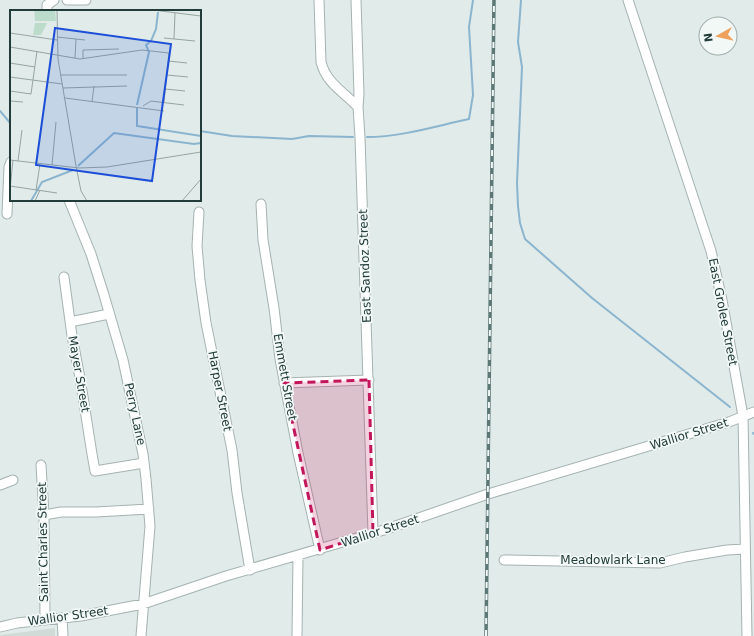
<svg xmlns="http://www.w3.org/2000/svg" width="754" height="636" font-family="'DejaVu Sans',sans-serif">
<rect width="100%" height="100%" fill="#e1ebe9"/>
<path fill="#d0dbd8" d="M55 628V636H0V635Z"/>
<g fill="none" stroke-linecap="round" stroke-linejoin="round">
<path stroke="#8bb5cf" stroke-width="2" d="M521 0 518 42 522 67 517 183 518 206 520 223 525 239 592 298 730 407
M0 111 11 124
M200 131 232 136 292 139 309 136 353 137
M367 137C401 137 436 126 469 119L473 95 469 27 473 0
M753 433 754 434"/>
<defs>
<path id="minor" d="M67 0H86
M319 0 321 62C326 83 344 92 358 107
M356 0 359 94 358 107 360 137 373 533
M628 0 711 251 722 300 743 416 747 636
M47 11V5L54 0
M69 200 91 254 104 295 123 360 143 454 146 479 150 526 141 636
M261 204 263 240 274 308 280 359 298 453 320 550
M199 212 197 246 200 280 206 323 232 450 237 493 250 570
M7 214 9 167 11 162
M64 277 72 336 80 378 92 454 95 471 144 463
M70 322 109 314
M284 383 369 380
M41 465 44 515 45 620
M0 485 13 480
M44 515 61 512H96L149 509
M504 560 660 563 685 557 727 550 745 549
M62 618 63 636
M0 627 17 623 81 616 143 604 226 576 384 530 488 494 729 422 754 412
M297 636 298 556"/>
</defs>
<use href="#minor" stroke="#a4b3b1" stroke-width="11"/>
<use href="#minor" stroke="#fff" stroke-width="9"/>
<defs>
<path id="rail" d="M486 636 494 0"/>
</defs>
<use href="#rail" stroke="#5c7776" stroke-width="3.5"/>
<use href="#rail" stroke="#f2f8f6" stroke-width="2" stroke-dasharray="6" stroke-linecap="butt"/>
</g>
<path fill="#c2185b" fill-opacity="0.2" stroke="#c2185b" stroke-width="3" stroke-dasharray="8 5" stroke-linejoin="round" d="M369 380 373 533 320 550 284 383Z"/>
<g text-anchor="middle" stroke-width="3.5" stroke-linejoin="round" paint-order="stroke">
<g font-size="12" fill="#223c3a" stroke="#f2f8f6">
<text transform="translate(365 266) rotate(-92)" y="4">East Sandoz Street</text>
<text transform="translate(723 312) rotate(79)" y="4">East Grolee Street</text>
<text transform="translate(79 374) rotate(80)" y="4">Mayer Street</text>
<text transform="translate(285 377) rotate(80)" y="4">Emmett Street</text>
<text transform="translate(220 391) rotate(79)" y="4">Harper Street</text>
<text transform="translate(135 414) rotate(78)" y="4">Perry Lane</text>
<text transform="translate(689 434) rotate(-17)" y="4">Wallior Street</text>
<text transform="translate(380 531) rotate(-18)" y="4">Wallior Street</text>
<text transform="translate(43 542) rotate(-91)" y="4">Saint Charles Street</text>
<text x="613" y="564">Meadowlark Lane</text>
<text transform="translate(68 616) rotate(-8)" y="4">Wallior Street</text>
</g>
</g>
<g transform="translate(10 10)">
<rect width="191" height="191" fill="#e1ebe9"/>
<path d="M24 0H45L46 11H25ZM25 13H37L31 25H23Z" fill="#bbdccb"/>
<path fill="none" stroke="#8bb5cf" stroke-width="2" d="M127 95 139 42 136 35 141 31 146 19 148 2M127 98V116L191 126M68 156 104 123 184 134 191 133M21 191 32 172 63 160"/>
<path fill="none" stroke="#95a5a3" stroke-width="1" d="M47 0 48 49 66 156 71 181 77 191M143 0 191 6M0 23 47 30M47 27 75 30M154 28 185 31M164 29 165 3M0 37 70 49 132 40 159 43 154 92M65 48 66 29M73 49V40L109 39M158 51 177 53M0 53 25 57M51 65H117M157 65 178 67M0 67 52 74M53 78 117 76M155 79 175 81M0 81 21 84 27 41M55 88 154 101M0 91 13 92M82 92 84 76M133 96 141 91 174 95M0 150 69 158 97 157 191 142M8 151 12 120M42 155 46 112M0 176 47 183M0 179 3 150M26 180 30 154M25 191 30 180M172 191 191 169"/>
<path fill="#1d4ed8" fill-opacity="0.15" stroke="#1d4ed8" stroke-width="2" d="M45 18 161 34 142 171 26 155Z"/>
<rect width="191" height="191" fill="none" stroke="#223c3a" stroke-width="2"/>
</g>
<g transform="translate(718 36) rotate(262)"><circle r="19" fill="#f2f8f6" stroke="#9fadab"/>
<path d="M0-3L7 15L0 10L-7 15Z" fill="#eea05d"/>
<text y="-6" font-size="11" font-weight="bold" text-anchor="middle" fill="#223c3a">N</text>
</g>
</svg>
